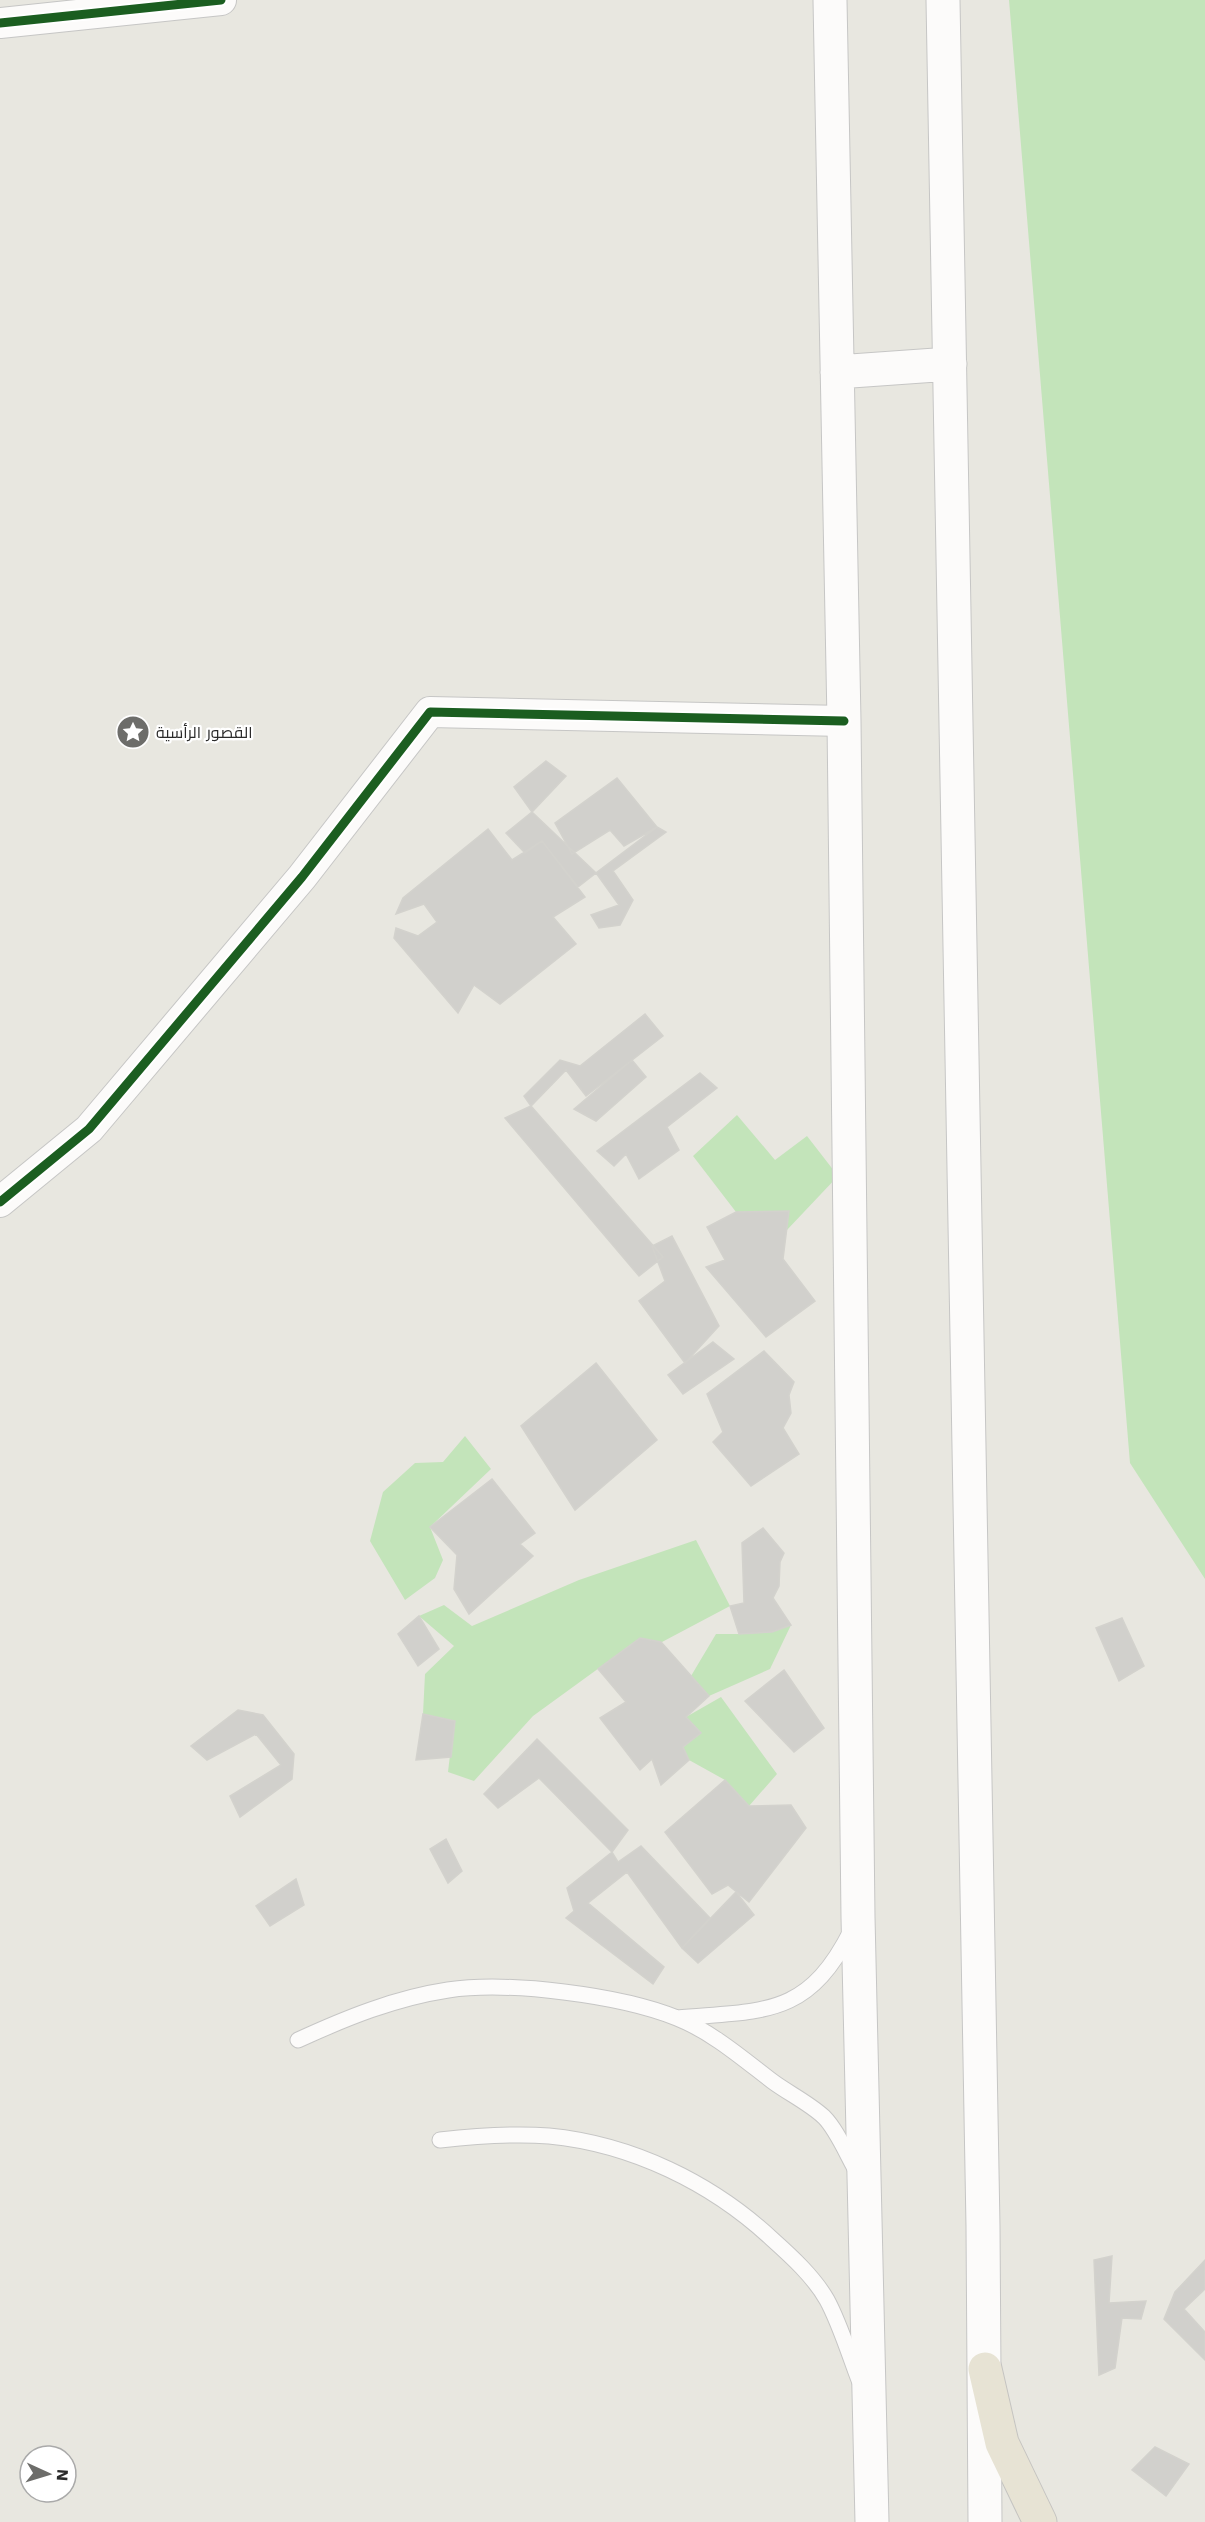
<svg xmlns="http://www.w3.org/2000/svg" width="1205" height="2522" font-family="'Work Sans',Cairo,sans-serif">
<rect width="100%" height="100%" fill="#e8e7e0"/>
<path fill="#c3e4ba" d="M1009 0H1205V1579L1130 1463Z
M737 1115 775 1160 807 1136 838 1176 786 1231 789 1211 736 1212 693 1156Z
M465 1436 491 1469 430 1527 443 1560 435 1578 405 1600 370 1541 383 1492 415 1463 443 1462Z
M696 1540 730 1606 645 1651 639 1639 533 1716 474 1781 448 1772 454 1721 423 1714 425 1674 454 1646 419 1616 444 1605 472 1626 579 1580Z
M791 1625 770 1669 709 1696 691 1676 716 1634H739Z
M721 1697 777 1774 749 1806 725 1780 689 1760 683 1747 700 1733 686 1717Z"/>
<path fill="#d1d0cc" stroke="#d3d2cd" stroke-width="1.5" d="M546 761 566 776 532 812 514 787Z
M617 778 657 827 624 846 610 830 572 854 555 823Z
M532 812 596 873 578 887 542 841 525 853 506 833Z
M657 827 666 832 613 871 633 900 620 925 599 928 591 915 619 905 596 873Z
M488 829 512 860 542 841 585 897 553 917 576 944 500 1004 474 985 458 1013 394 938 396 928 418 936 437 922 424 904 396 914 403 898Z
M645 1014 663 1036 586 1096 566 1070 531 1106 524 1096 560 1060 580 1066Z
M632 1060 646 1077 596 1121 574 1109Z
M700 1073 717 1088 667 1127 679 1150 639 1179 626 1154 614 1166 597 1151Z
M531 1106 663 1257 639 1276 505 1118Z
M789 1211 783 1259 815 1301 766 1337 706 1267 725 1260 707 1227 736 1212Z
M672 1236 719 1326 685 1363 639 1301 665 1281 652 1246Z
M713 1342 734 1359 683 1394 668 1375Z
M764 1351 794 1382 789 1395 791 1413 783 1428 799 1454 751 1486 713 1442 723 1432 707 1394Z
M596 1363 657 1440 575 1510 521 1426Z
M492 1479 535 1533 520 1544 533 1556 469 1614 454 1589 457 1555 430 1527Z
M763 1528 784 1553 780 1562 779 1586 773 1598 791 1625 772 1632 739 1634 730 1606 744 1603 742 1543Z
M419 1616 439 1649 418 1666 398 1634Z
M1122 1618 1144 1666 1119 1681 1096 1628Z
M640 1638 661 1642 709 1696 686 1717 701 1733 683 1747 689 1760 661 1785 652 1759 640 1770 600 1718 626 1702 598 1669Z
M784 1670 824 1728 794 1752 745 1701Z
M238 1710 263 1715 294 1754 292 1779 240 1817 230 1796 281 1765 256 1734 207 1760 191 1746Z
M423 1714 455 1721 451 1757 416 1760Z
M537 1739 628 1830 612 1852 539 1778 498 1808 484 1794Z
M725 1780 749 1806 791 1805 806 1828 749 1902 728 1885 712 1894 665 1832Z
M446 1839 462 1871 448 1883 430 1849Z
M641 1846 710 1918 682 1948 627 1872 588 1903 664 1967 653 1984 566 1918 574 1911 567 1888 612 1852 618 1862Z
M296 1879 304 1905 270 1926 256 1906Z
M736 1892 754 1915 698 1963 682 1948Z
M1112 2256 1109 2303 1146 2301 1141 2319 1122 2318 1115 2368 1099 2375 1094 2260Z
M1205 2260V2289L1184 2309 1205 2332V2360L1164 2319 1175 2292Z
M1155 2447 1189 2464 1166 2496 1132 2470Z"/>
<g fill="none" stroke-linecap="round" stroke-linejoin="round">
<defs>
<path id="service" d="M677 2018C764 2010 807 2018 851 1931
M298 2040C346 2018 395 1998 448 1990 509 1981 620 1995 677 2018 712 2032 742 2058 772 2081 788 2093 809 2103 824 2117 837 2130 847 2155 857 2172
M440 2140C476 2136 512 2133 549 2136 632 2144 712 2183 772 2239 791 2256 814 2277 827 2300 840 2324 849 2354 859 2380"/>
<path id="minor" d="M0 23 221 0
M0 1202 89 1129 302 877 430 712 844 721"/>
<path id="secondary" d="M830 0 844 721 858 1917 872 2522
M943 0 983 2226 985 2522
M837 372 950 364"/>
<path id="trunk" d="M985 2369 1002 2443 1040 2522"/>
</defs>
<use href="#service" stroke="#c6c6c5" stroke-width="17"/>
<use href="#minor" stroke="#c6c6c5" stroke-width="32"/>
<use href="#secondary" stroke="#c6c6c5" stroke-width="35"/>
<use href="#trunk" stroke="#c5c4c1" stroke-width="35"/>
<use href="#service" stroke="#fcfbfa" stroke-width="15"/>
<use href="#minor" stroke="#fcfbfa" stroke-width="30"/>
<use href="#secondary" stroke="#fcfbfa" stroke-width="33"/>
<use href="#trunk" stroke="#e7e3d4" stroke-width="33"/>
<defs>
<path id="cycleway" d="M0 23 221 0
M0 1202 89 1129 302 877 430 712 844 721"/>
</defs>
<use href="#cycleway" stroke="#fff" stroke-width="13"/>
<use href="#cycleway" stroke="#1b5e20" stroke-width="9"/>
</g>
<defs>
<symbol id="sight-disc" viewBox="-11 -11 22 22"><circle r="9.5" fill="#6d6d6a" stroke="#fff"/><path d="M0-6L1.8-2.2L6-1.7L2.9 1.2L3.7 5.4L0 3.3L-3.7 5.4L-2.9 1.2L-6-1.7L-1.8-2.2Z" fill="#fff"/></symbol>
</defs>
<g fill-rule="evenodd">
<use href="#sight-disc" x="114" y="713" width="38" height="38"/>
</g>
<g text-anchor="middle" stroke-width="4.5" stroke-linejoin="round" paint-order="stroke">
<g font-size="16" fill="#2b2b2b" stroke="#fff" text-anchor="start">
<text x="156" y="738">القصور الرأسية</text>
</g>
</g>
<g transform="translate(48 2474) rotate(94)"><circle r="28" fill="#ffffff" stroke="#aaaaaa" stroke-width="1.5"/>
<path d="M0-4.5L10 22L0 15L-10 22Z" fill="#6d6d6a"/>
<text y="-9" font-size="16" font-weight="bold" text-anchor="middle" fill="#2b2b2b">N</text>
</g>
</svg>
